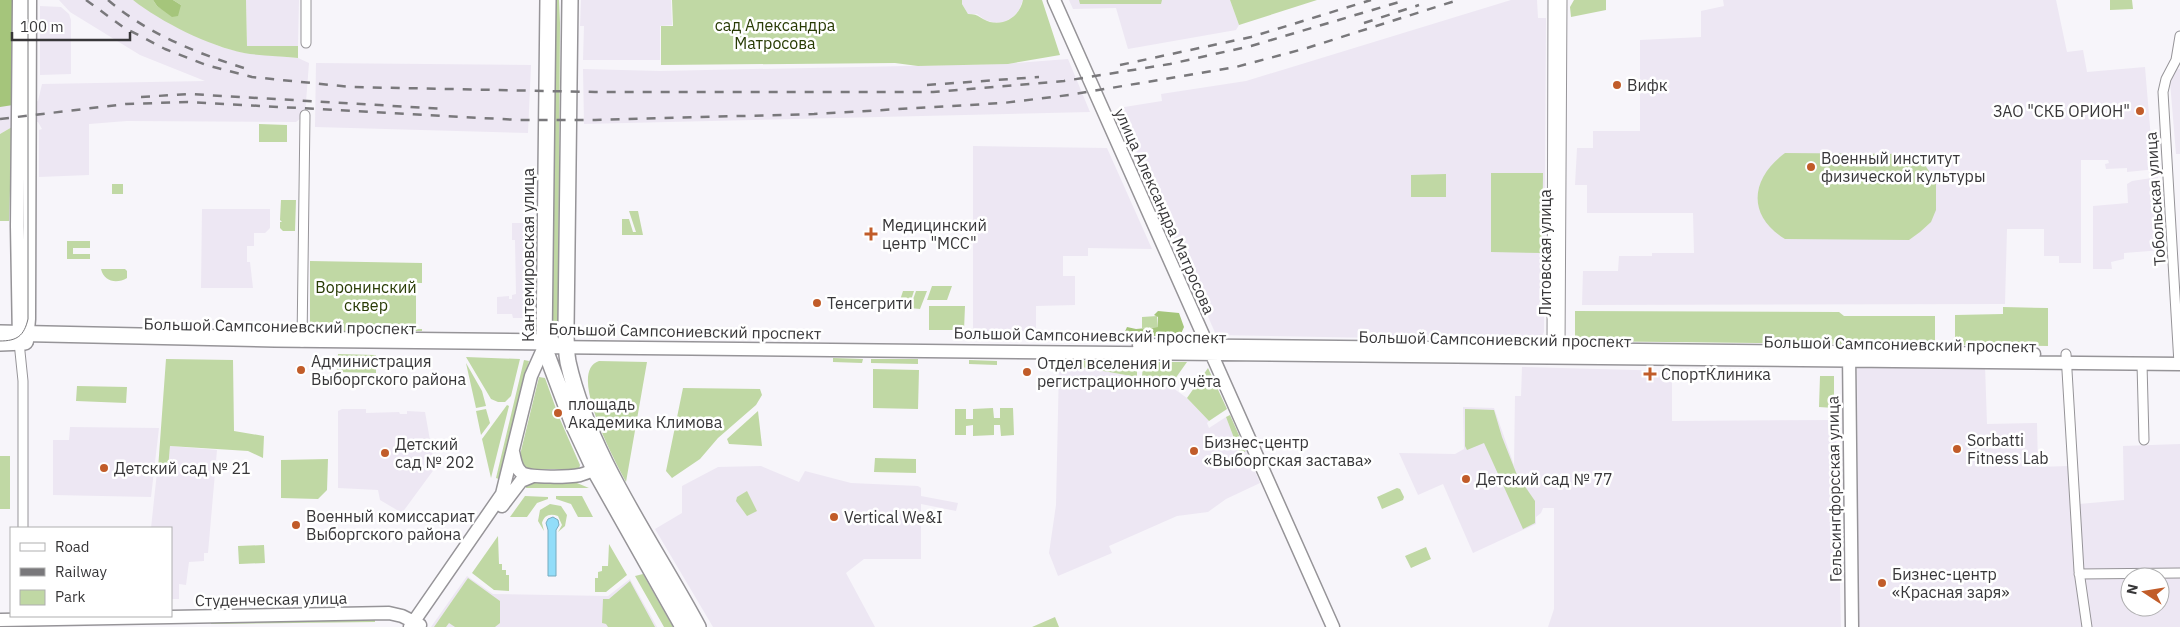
<svg xmlns="http://www.w3.org/2000/svg" width="2180" height="627" font-family="'IBM Plex Sans',sans-serif">
<rect width="100%" height="100%" fill="#f7f5fa"/>
<path fill="#ede7f3" fill-rule="evenodd" d="M59 0H133L178 28 221 47 245 53 298 58 309 63 305 115 296 122 127 121 89 124V175L39 177V130L42 129 38 122 12 124V127L0 134V101L9 102 12 106 38 101 42 84 205 81 140 55 70 12Z
M246 0H299L298 46H247Z
M581 0H671L672 25 660 26V60H583L584 26H580Z
M962 0H1023L1019 10 1013 17 1004 22 995 23 985 20 977 14H968L962 4Z
M1069 0H1230L1239 25 1236 30 1128 49 1116 8 1073 9Z
M1511 0H1537L1538 18H1546L1544 332 1541 339 1538 341 1216 335 1118 108 1162 101 1161 94 1246 81Z
M1723 0H2056L2067 52 2083 50 2087 72 2145 67 2153 163H2156L2157 169 2127 172V168L2106 169 2105 164 2109 163 2108 160H2081V263H2059V256H2044V229H2007L2005 304 1582 305 1583 271H1618L1619 256H1652V253H1694L1693 213H1587V185H1575L1577 148H1593V131H1640V40L1701 37V11L1724 6Z
M40 6 61 7 69 14 71 20V74L40 75Z
M1068 59 1090 112 584 124 583 69 660 71 1002 64Z
M316 63 531 65 528 133 315 127Z
M2180 69V154H2176L2169 70Z
M973 146 1107 148 1152 249 1088 248V256H1063V276H1075V305L1036 306V331H973Z
M2158 177 2163 250 2124 253V259L2111 262 2112 269H2093V206L2128 203 2127 184 2132 181Z
M202 209H270V228L265 233H254V246H247V262H250L253 288H201Z
M512 223H533V318H513L512 314H497V297L509 296V299H512V295L516 294 515 240H512Z
M1064 364 1137 377 1170 386 1187 398 1209 421 1207 423 1209 428 1226 417 1240 454 1246 451 1260 483 1226 499 1208 512 1177 516 1109 546 1112 553 1058 576 1049 553 1056 505 1059 366H1063Z
M1857 364 1985 365 1987 424 2037 423 2038 467 2068 466 2076 577 2082 627H1859Z
M1522 367 1672 371V421L1836 420 1841 627H1548L1554 609V508H1543L1541 513 1536 517V524L1473 553 1443 484 1418 495 1399 453 1455 454 1464 449 1463 407 1494 408 1514 465 1515 396H1521Z
M342 409H366V413L399 412 400 414H407V411L425 412 435 468 402 513 380 500 378 490 338 488V411Z
M70 427 159 428 151 497 53 495V440H69Z
M2180 444V569L2083 571 2079 504 2124 500 2123 446Z
M170 446 217 450 208 553H204V561L189 562 186 585 179 584V599H171V528H151L157 472H163L164 470H168Z
M761 466 799 482 805 471 851 483 918 486 921 488V496L958 503 956 511 921 504V559H864L846 573 875 627H713L655 529 682 513V486L718 467Z
M2180 574V627H2091L2084 576ZM2130 577H2160V607H2130Z
M467 576 493 594 608 596 630 579 657 627H431Z"/>
<path fill="#c0d8a4" d="M133 0H153L157 6 167 12 181 5 173 0H246L247 46H298V58C280 56 262 56 244 53 209 46 161 22 133 0Z
M555 0H559L560 23 558 323H552Z
M672 0H962V4L968 14C980 14 980 19 990 22 1006 26 1020 15 1023 0H1042L1060 55 1008 64 918 66 895 63 661 65V26H673Z
M1079 0H1162L1161 4H1080Z
M1230 0H1317L1239 25Z
M1574 0H1606V10L1571 17 1570 7Z
M2110 0H2132L2133 9 2110 10Z
M259 124 287 125V142H259Z
M12 127 9 221H0V134Z
M1785 153 1909 154 1925 165 1936 182V210L1931 222 1920 232 1909 240 1785 239C1746 215 1751 178 1785 153Z
M1491 173H1543L1542 253 1491 252Z
M1446 174V197H1411V175Z
M112 184H123V194H112Z
M281 200H296L295 231H283L280 228V222H282L280 220Z
M629 211H638L643 235H622V219H629L633 232H636Z
M67 241H90V248H73V254H90V259H67Z
M310 261 422 263V283H416V329H422V331H322L313 329 310 324Z
M101 269H125L127 271V278C117 284 104 282 101 269Z
M932 286H952L947 300H927Z
M903 291H914L910 303H899Z
M916 291H927L920 309 910 308Z
M929 306H965L964 330H929Z
M2003 307 2048 308V346L1955 345V315L2003 314Z
M1575 311 1839 312 1844 316H1935V345L1575 341Z
M1157 316 1158 327 1142 328V317Z
M338 354 376 355V373L337 372Z
M466 357 520 359 511 396 505 402H498L491 399Z
M833 358 863 359 862 363 833 362Z
M166 359 233 360 234 431 264 436 263 458 248 451 170 446 168 469H158Z
M871 359H918V364L871 363Z
M524 360 529 361 501 480 496 478Z
M969 360 997 361V365L969 364Z
M1060 360 1137 362V377L1064 364 1063 366H1059Z
M599 361 647 362 626 482C616 463 566 371 599 361Z
M1143 362H1187L1170 386 1142 378Z
M466 363 482 391 486 406 476 408Z
M1208 368 1227 409 1209 421 1187 398Z
M873 369 919 370 918 409 873 408Z
M1820 376H1834V408L1819 407Z
M539 377 545 378 559 417 580 465 579 469H530L522 467 519 459Z
M77 386 127 387 126 403 76 401Z
M683 388 760 389 762 395 756 405 718 438 700 459 672 478 666 471Z
M507 405 509 406 491 478 482 439Z
M993 408 994 418H1000V408H1013L1014 435 1001 436 1000 425H994V435L973 436V425L966 426V435H955V409H966V419H973V409Z
M486 409 490 423 481 435 476 411Z
M1465 409 1494 410 1502 437 1517 475 1535 501V523L1523 529 1484 443 1467 450 1465 446Z
M758 411 762 446 729 444 727 439Z
M1230 415 1246 451 1240 454 1226 417Z
M0 456H10V509H0Z
M875 458 916 459V473L874 472Z
M328 459 327 490 318 499 281 498V460Z
M531 483H577L589 488H526L525 485Z
M1397 488 1400 489 1404 497 1403 500 1382 509 1377 497Z
M747 491 757 511 747 516 736 501 737 497Z
M525 496 548 497V499L537 503 527 517H510Z
M556 496H582L593 517H578L571 504 556 499Z
M550 504 561 506 567 515 565 526 558 532 562 525 558 516C550 513 544 515 542 523L544 531 538 521 540 510Z
M498 536 499 564H502V570H506V575H509V591L494 590 472 573Z
M609 544 627 575 606 592H595V578H598V572L602 571V566H608Z
M264 545 265 563 239 564 238 546Z
M1426 547 1431 559 1411 568 1405 556Z
M643 574 673 627H664L635 576Z
M468 578 500 601V623L495 627H455L449 623 446 627H434Z
M630 581 655 627H608L606 624 602 623 603 599H609Z
M1055 617 1059 627H1032Z
M375 618V622L211 624V621Z"/>
<path fill="#a5c57b" d="M0 0H12L13 105 0 107Z
M153 0H173L181 5 178 16 172 17 157 6Z
M1158 311 1179 313 1184 327 1180 336H1123L1127 327 1136 329 1158 327V317L1154 315Z"/>
<path fill="#92ddf9" stroke="#77abbf" d="M553 517 558 520 559 525 556 530V576H548V530L546 523 548 519Z"/>
<g fill="none" stroke-linecap="round" stroke-linejoin="round">
<defs>
<path id="street" d="M1553 0 1552 349 1554 353
M306 43V0
M19 342 23 381V528
M302 342 305 115
M1558 353 1560 349 1562 0
M2066 354 2079 571 2087 627
M2142 364 2144 440
M2179 364 2163 92 2166 79 2176 60 2180 36
M2079 574 2180 573"/>
<path id="secondary" d="M1054 0 1333 627
M27 341 29 319 30 0
M19 342 17 226 19 0
M1139 345 2034 354
M1849 352 1852 627
M513 452C515 459 515 468 522 473 531 478 569 477 580 475 588 473 595 469 600 463
M502 506 521 481 533 476
M0 620 389 613 402 616 420 625
M410 627 502 494 531 376 544 347 2180 364"/>
<path id="primary" d="M548 0 544 347 573 424 594 469 683 627
M570 0 566 328C566 339 566 351 568 362 589 456 653 543 698 627
M0 333 275 339 552 342
M0 343 25 342"/>
</defs>
<use href="#street" stroke="#969498" stroke-width="11"/>
<use href="#secondary" stroke="#969498" stroke-width="15"/>
<use href="#primary" stroke="#969498" stroke-width="18"/>
<use href="#street" stroke="#fff" stroke-width="9"/>
<use href="#secondary" stroke="#fff" stroke-width="12"/>
<use href="#primary" stroke="#fff" stroke-width="15"/>
<path stroke="#79787b" stroke-width="1" d="M0 341C17 341 24 336 28 319V0"/>
<path stroke="#79787b" stroke-width="2.5" stroke-dasharray="9 9" stroke-linecap="butt" d="M86 0 123 27 165 49 206 65 252 77 351 87 595 92H933L1064 81 1170 64 1251 46 1406 0
M108 0C149 35 199 54 250 70
M1364 23 1419 5
M1120 65 1251 37 1371 0
M927 85 1039 77
M141 97 189 94 446 109
M0 119 126 104 188 102 519 120H595L814 114 1003 103 1069 95 1236 67 1307 48 1458 0"/>
</g>
<g fill="#c15c29" stroke="#fff" stroke-width="2">
<circle cx="1617" cy="85" r="5"/>
<circle cx="2140" cy="111" r="5"/>
<circle cx="1811" cy="167" r="5"/>
<path d="M868.5 226.5h5v5h5v5h-5v5h-5v-5h-5v-5h5z"/>
<circle cx="817" cy="303" r="5"/>
<circle cx="301" cy="370" r="5"/>
<circle cx="1027" cy="372" r="5"/>
<path d="M1647.5 366.5h5v5h5v5h-5v5h-5v-5h-5v-5h5z"/>
<circle cx="558" cy="413" r="5"/>
<circle cx="1957" cy="449" r="5"/>
<circle cx="1194" cy="451" r="5"/>
<circle cx="385" cy="453" r="5"/>
<circle cx="104" cy="468" r="5"/>
<circle cx="1466" cy="479" r="5"/>
<circle cx="834" cy="517" r="5"/>
<circle cx="296" cy="525" r="5"/>
<circle cx="1882" cy="583" r="5"/>
</g>
<g text-anchor="middle" stroke-width="5" stroke-linejoin="round" paint-order="stroke">
<g font-size="16" fill="#283b04" stroke="#fff">
<text x="775" y="31">cад Александра<tspan x="775" dy="18">Матросова</tspan></text>
<text x="366" y="293">Воронинский<tspan x="366" dy="18">сквер</tspan></text>
</g>
<g font-size="16" fill="#383739" stroke="#fff" text-anchor="start">
<text x="1627" y="91">Вифк</text>
<text x="2130" y="117" text-anchor="end">ЗАО "СКБ ОРИОН"</text>
<text x="1821" y="164">Военный институт<tspan x="1821" dy="18">физической культуры</tspan></text>
<text x="882" y="231">Медицинский<tspan x="882" dy="18">центр "МСС"</tspan></text>
<text x="827" y="309">Тенсегрити</text>
<text x="311" y="367">Администрация<tspan x="311" dy="18">Выборгского района</tspan></text>
<text x="1037" y="369">Отдел вселения и<tspan x="1037" dy="18">регистрационного учёта</tspan></text>
<text x="1661" y="380">СпортКлиника</text>
<text x="568" y="410">площадь<tspan x="568" dy="18">Академика Климова</tspan></text>
<text x="1967" y="446">Sorbatti<tspan x="1967" dy="18">Fitness Lab</tspan></text>
<text x="1204" y="448">Бизнес-центр<tspan x="1204" dy="18">«Выборгская застава»</tspan></text>
<text x="395" y="450">Детский<tspan x="395" dy="18">сад № 202</tspan></text>
<text x="114" y="474">Детский сад № 21</text>
<text x="1476" y="485">Детский сад № 77</text>
<text x="306" y="522">Военный комиссариат<tspan x="306" dy="18">Выборгского района</tspan></text>
<text x="844" y="523">Vertical We&amp;I</text>
<text x="1892" y="580">Бизнес-центр<tspan x="1892" dy="18">«Красная заря»</tspan></text>
</g>
<g font-size="16" fill="#383739" stroke="#fff">
<text transform="translate(2155 199) rotate(-94)" y="6">Тобольская улица</text>
<text transform="translate(1165 211) rotate(66)" y="6">улица Александра Матросова</text>
<text transform="translate(1545 253) rotate(-90)" y="6">Литовская улица</text>
<text transform="translate(528 255) rotate(-90)" y="6">Кантемировская улица</text>
<text transform="translate(280 326) rotate(1)" y="6">Большой Сампсониевский проспект</text>
<text transform="translate(685 331) rotate(1)" y="6">Большой Сампсониевский проспект</text>
<text transform="translate(1090 335) rotate(1)" y="6">Большой Сампсониевский проспект</text>
<text transform="translate(1495 339) rotate(1)" y="6">Большой Сампсониевский проспект</text>
<text transform="translate(1900 344) rotate(1)" y="6">Большой Сампсониевский проспект</text>
<text transform="translate(1834 489) rotate(-91)" y="6">Гельсингфорсская улица</text>
<text transform="translate(271 599) rotate(-1)" y="6">Студенческая улица</text>
</g>
</g>
<rect x="10" y="527" width="162" height="90" fill="#ffffff" stroke="#afafb0"/>
<rect x="20" y="543" width="25" height="8" fill="#ffffff" stroke="#afafb0"/>
<text x="55" y="552" font-size="15" fill="#383739">Road</text>
<rect x="20" y="568" width="25" height="8" fill="#79787b" stroke="#afafb0"/>
<text x="55" y="577" font-size="15" fill="#383739">Railway</text>
<rect x="20" y="590" width="25" height="15" fill="#c0d8a4" stroke="#afafb0"/>
<text x="55" y="602" font-size="15" fill="#383739">Park</text>
<g transform="translate(2145 592) rotate(282)"><circle r="24" fill="#ffffff" stroke="#afafb0"/>
<path d="M0-4L9 19L0 12L-9 19Z" fill="#c15c29"/>
<text y="-8" font-size="14" font-weight="bold" text-anchor="middle" fill="#383739">N</text>
</g>
<path d="M12 32v8h118v-8" fill="none" stroke="#383739" stroke-width="2.5"/>
<text x="20" y="32" font-size="15" fill="#383739" stroke="#ffffff" stroke-width="4" paint-order="stroke">100 m</text>
</svg>
